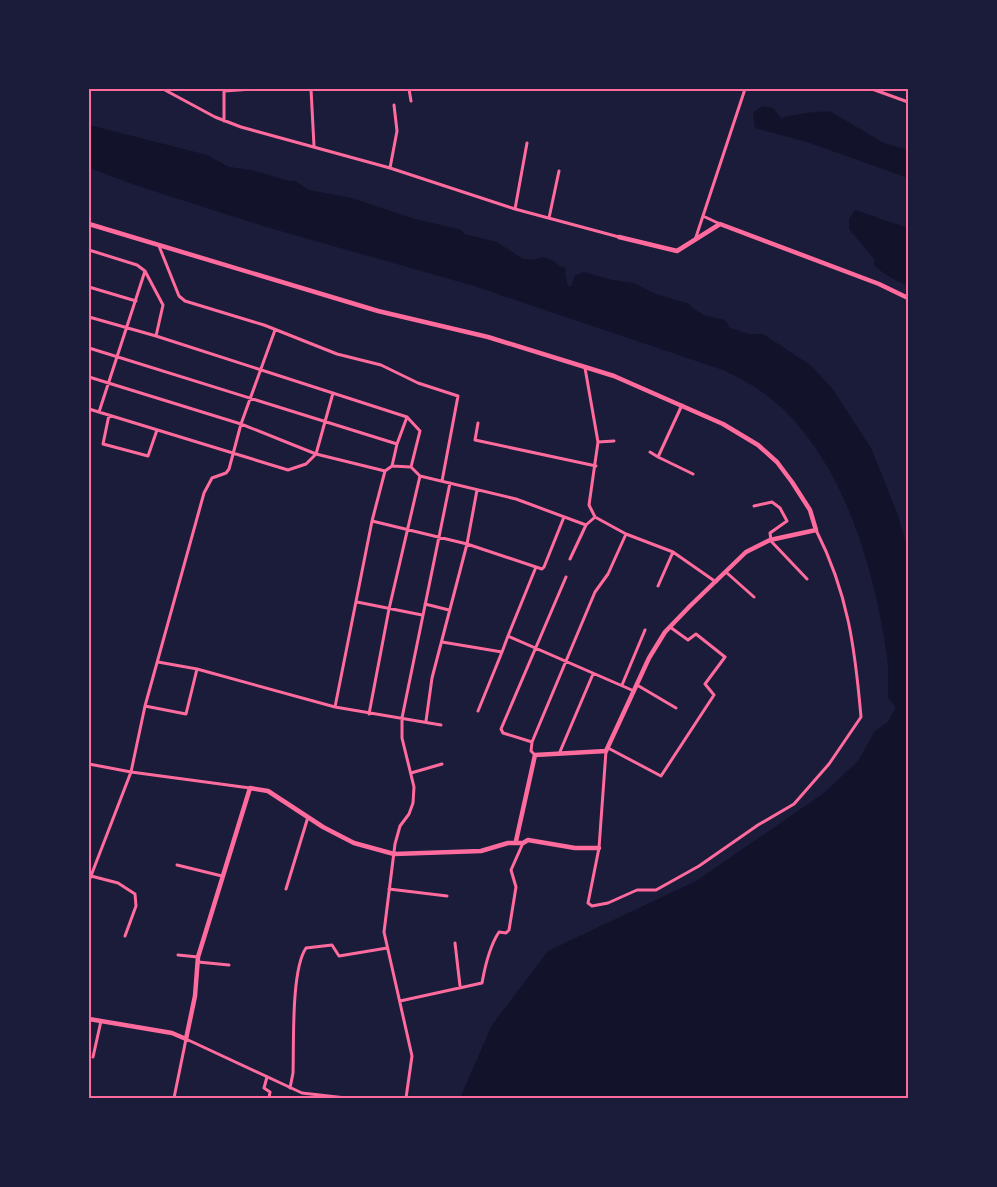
<svg xmlns="http://www.w3.org/2000/svg" width="997" height="1187" font-family="Manrope,sans-serif">
<rect width="100%" height="100%" fill="#1b1b3a"/>
<path fill="#12122b" d="M762 106 773 108 781 118C792 115 821 110 831 112L884 143 908 150V178L807 142 755 128 753 113Z
M89 125 207 155 229 167 251 170 289 181H295L309 190 352 198 415 219 462 230 464 234 497 242 523 259 532 260 543 257 554 261 559 266 566 268 565 274 568 286 571 287 575 275 584 272 612 280 633 283 656 294 690 304 692 308 706 316 725 320 730 328 749 334H763L810 365 832 388 871 448 898 515 908 551V1098H460L492 1025 548 951 696 881 824 793 858 761 875 731 888 722 896 707 888 698C888 684 889 669 887 656 875 573 847 473 786 412 768 394 747 381 723 370L474 286 263 226 138 186 89 168Z
M855 210 908 228V286C895 280 884 275 874 265L875 260 849 229V219Z"/>
<g fill="none" stroke-linecap="round" stroke-linejoin="round">
<path stroke="#ff6b9d" stroke-width="3" d="M163 89 215 117 241 127 390 168 515 209 619 237
M224 89V121
M311 89 314 146
M409 89 411 101
M872 89 908 102
M224 91 253 89
M390 168 397 131 394 105
M515 209 527 143
M703 216 720 224
M549 218 559 171
M695 240 745 89
M159 246 179 296 185 301 264 325 337 354 381 365 418 383 458 396 442 481
M89 250 137 265 145 271 163 305 156 336 407 417 397 444 392 466 385 471 316 454 241 424 89 377
M89 287 136 301
M89 317 156 336
M89 348 397 444
M585 368 598 442 589 505 595 517 626 534 673 552 716 582
M682 405 658 457 693 474
M89 409 288 470 306 464 316 454 333 393
M99 412 145 271
M109 415 103 444 148 456 157 430
M478 423 475 440 596 466
M598 442 614 441
M650 452 658 457
M392 466 411 467 420 431 407 417
M411 467 420 476
M754 506 772 502 780 508 787 521 770 533 771 540
M372 521 467 544 536 567 508 636
M770 540 807 579
M570 559 586 525
M536 567 542 569 544 567 564 517
M727 573 754 597
M658 586 673 552
M357 602 422 615
M425 604 449 610
M442 642 502 652 508 636 634 691
M158 662 197 669 335 707 441 725
M622 685 645 630
M637 685 676 708
M145 706 186 714 197 669
M335 707 372 521 385 471
M478 711 502 652
M369 714 389 609 420 476 516 499 586 525 595 517
M426 721 432 678 467 544 477 490
M532 742 503 733 501 729 566 577
M608 748 661 776 714 695 705 684 725 657 696 634 688 640 670 627
M606 751 599 848 588 903 592 906 608 903 637 890H656L699 866 758 825 794 804 829 764 861 717C855 648 848 593 816 530
M559 754 593 674
M535 755 531 751 532 742 595 592 608 574 626 534
M89 764 131 772 250 788
M411 773 442 764
M177 865 222 876
M91 876 118 883 135 894 136 906 125 936
M89 881 131 772 145 706 204 493 212 478 226 473 229 469 241 424 275 330
M286 889 308 817
M389 889 447 896
M455 943 460 986
M178 955 198 957
M198 962 229 965
M400 1001 482 983C485 966 489 947 499 932L506 933 509 930 516 887 511 870 523 843
M93 1057 101 1021
M267 1077 264 1088 270 1092 269 1098
M290 1088 293 1073C294 1044 291 970 306 948L332 945 339 956 387 948
M174 1098 186 1039 302 1093 346 1098
M406 1098 412 1056 384 932 395 844 400 826 409 814 413 803 414 787 402 738V718L450 483"/>
<path stroke="#ff6b9d" stroke-width="4.5" d="M89 224 378 311 488 337 614 376 723 424 758 445 777 462 792 482 810 510 816 530 770 540 746 552 690 606 665 632 649 658 606 751 535 755 516 841
M619 237 677 251 720 224 879 284 908 298
M89 1019 172 1033 186 1039 195 996 198 957 250 788 268 791 323 827 354 843 394 854 481 851 508 843H523L528 840 575 848H599"/>
</g>
<rect width="997" height="1187" fill="none" stroke="#1b1b3a" stroke-width="180"/>
<rect x="90" y="90" width="817" height="1007" fill="none" stroke="#ff6b9d" stroke-width="2"/>
</svg>
